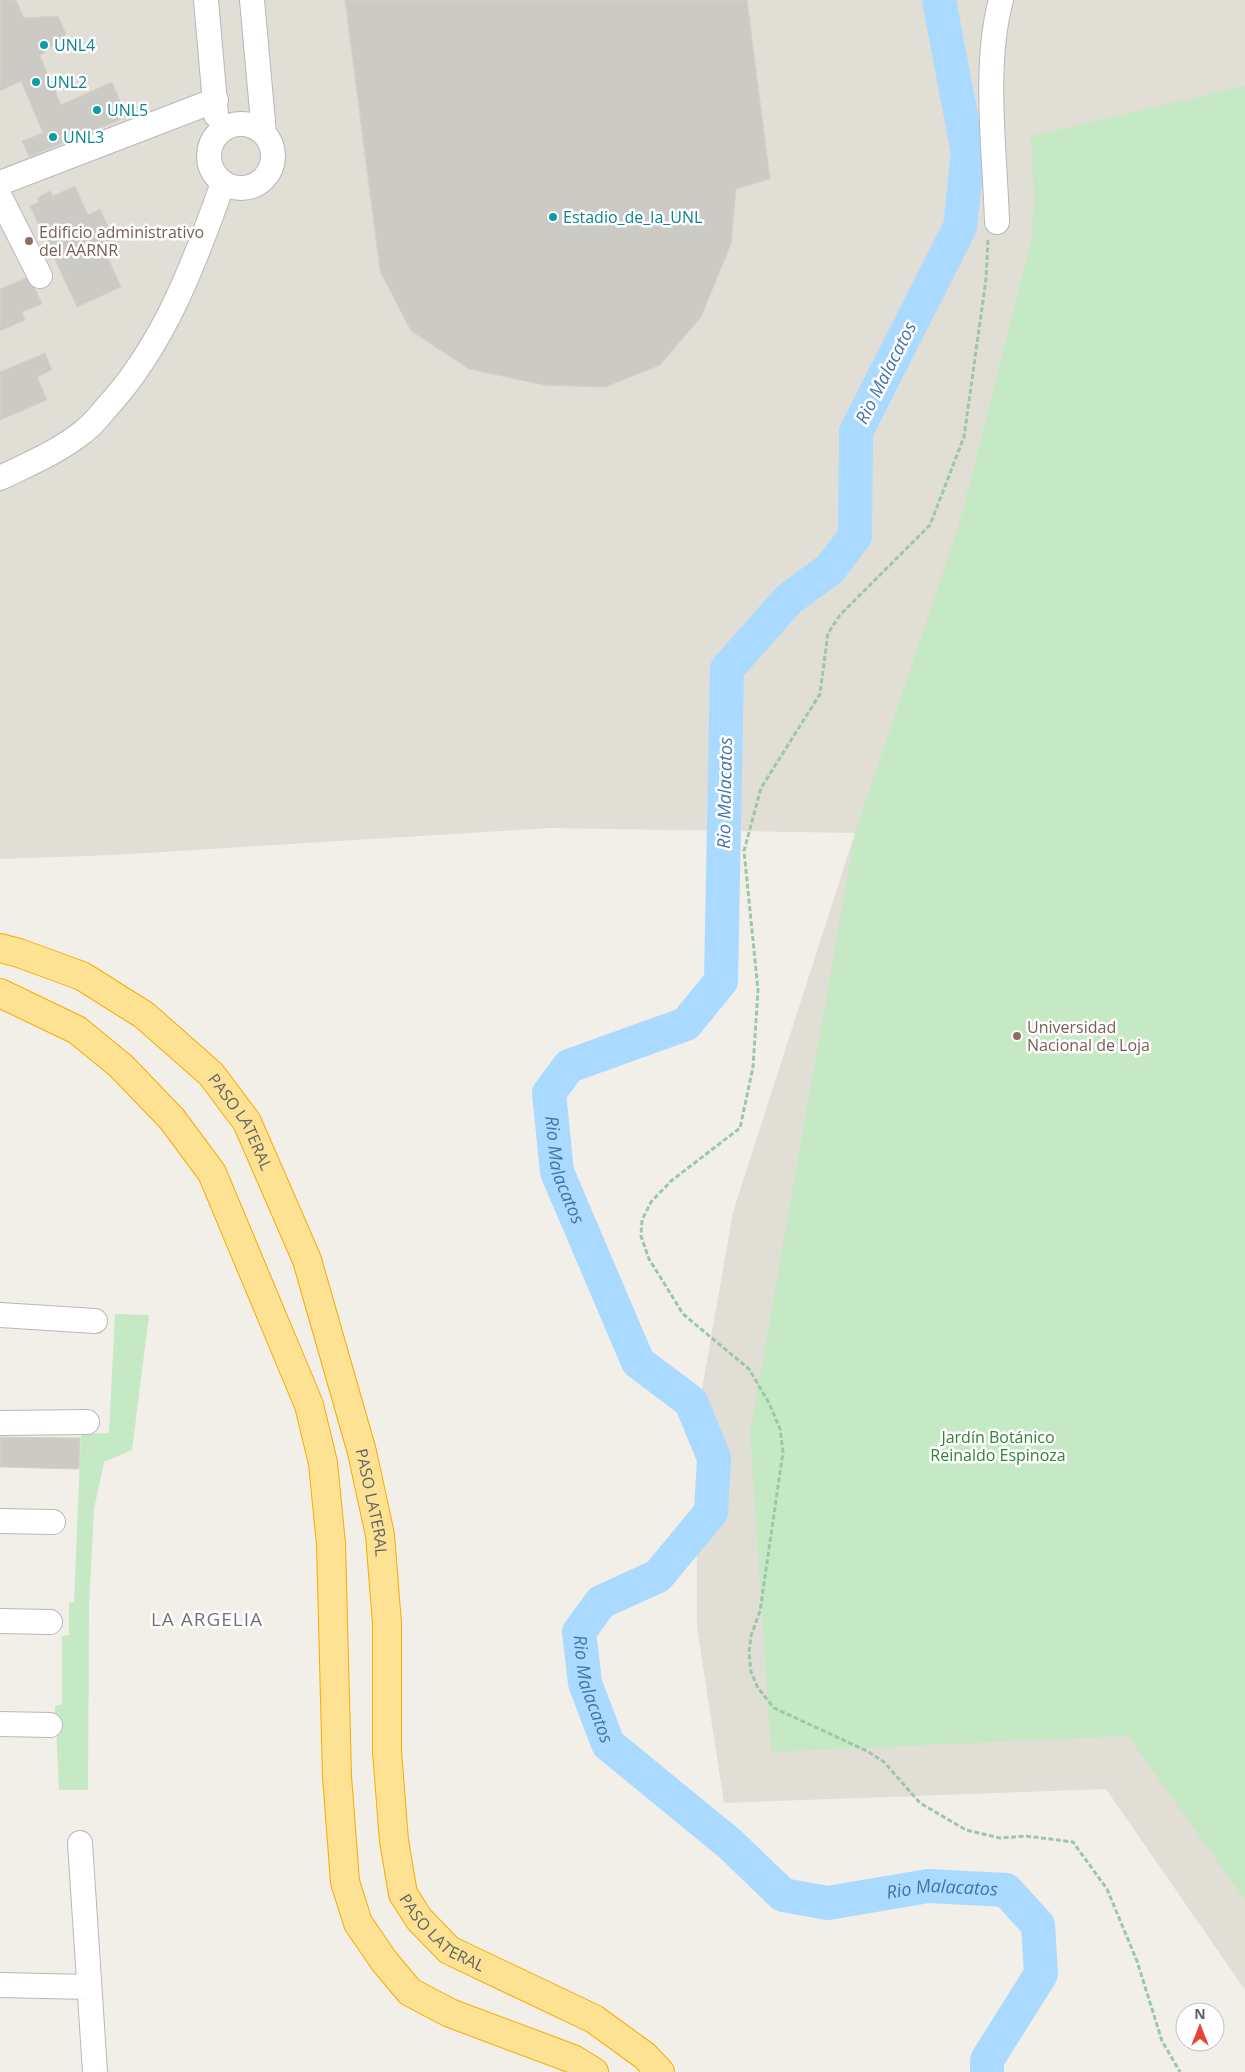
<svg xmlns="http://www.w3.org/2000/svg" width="1245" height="2072" font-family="'Open Sans',sans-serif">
<rect width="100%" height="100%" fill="#f1efe8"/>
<path fill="#e1ded6" d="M0 0H1245V1990L1106 1789 724 1803 697 1627V1418L733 1212 855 833 550 828 114 855 0 859Z"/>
<path fill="#c5e8c5" d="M1245 86V1900L1128 1736 771 1752 750 1433 855 833 958 528 1031 241 1034 203 1031 136Z
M115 1314 149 1315 132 1450 104 1462 94 1509 89 1605 88 1790H59L55 1706 62 1704V1636L69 1635V1603L74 1602 81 1434 109 1433Z"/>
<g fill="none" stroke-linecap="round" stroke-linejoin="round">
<path stroke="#aadaff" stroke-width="34" id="s1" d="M939 0 968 153 960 227 856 432 855 536 830 569 789 599 727 669 721 981 686 1024 569 1066 549 1093 557 1172 638 1362 691 1402 714 1458 711 1512 658 1576 601 1602 579 1632 585 1683 608 1744 730 1844 783 1895 828 1903 928 1886 1006 1890 1038 1925 1041 1974 987 2060V2072"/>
</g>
<path fill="#cccac5" stroke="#d6d1c6" d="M0 0H16L24 18 58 16 66 34 40 56 61 105 112 82 127 117 29 157 22 141 43 133 21 81 0 91Z
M345 0H747L770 179 736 189 731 244 701 317 660 365 605 387 544 385 469 369 411 331 380 271Z
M75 186 88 215 100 209 120 253 108 258 121 287 77 307 30 206 39 202 37 198 50 191 53 196Z
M26 278 35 288 42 304 22 312 25 320 0 331V289Z
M45 353 52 370 37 377 47 400 0 420V372Z
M0 1437 80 1438 79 1469 0 1467Z"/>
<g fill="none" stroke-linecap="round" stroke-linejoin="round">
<defs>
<path id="minor" d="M206 0 216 115
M252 0 264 133
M209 156a32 32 0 1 1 64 0a32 32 0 1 1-64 0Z
M0 183 216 100
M0 197 40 276
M997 222C995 154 983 65 1001 0
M0 478C29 464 58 452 83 432 92 426 99 416 107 407 164 345 195 262 223 183
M0 1315 95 1321
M0 1423 87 1422
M0 1521 53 1522
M0 1621 50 1622
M0 1724 50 1725
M80 1843 95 2072
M0 1985 89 1987"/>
<g id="highway">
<path id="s2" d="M0 948 19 953 82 976 144 1015 211 1074 247 1122 307 1260 362 1452 380 1535 387 1624V1751L394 1841 403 1894 419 1919 449 1950 594 2019 645 2056 660 2072"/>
<path d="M0 993 77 1030 121 1066 172 1119 212 1173 309 1405 323 1463 331 1544 337 1776 345 1882 358 1923 384 1961 410 1992 450 2013 573 2059 594 2072"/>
</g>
</defs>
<use href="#minor" stroke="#b5b8bc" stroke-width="26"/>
<use href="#highway" stroke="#f9ab00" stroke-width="30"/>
<path stroke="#9cc7a9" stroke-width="3" stroke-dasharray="5 2.5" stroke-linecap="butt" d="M988 240 986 279 964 437 930 525 840 615 828 633 820 694 761 788 744 851 758 990 753 1067 740 1128 671 1181 651 1202 642 1220 641 1236 649 1259 664 1283 683 1314 749 1369 769 1403 780 1429 783 1452 760 1611 751 1636 749 1652 751 1672 758 1688 774 1708 867 1751 884 1762 920 1803 966 1830 1000 1838 1026 1836 1073 1842 1107 1889 1137 1961 1162 2041 1180 2072"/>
<use href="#minor" stroke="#fff" stroke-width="24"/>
<use href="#highway" stroke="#fde293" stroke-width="28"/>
</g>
<g fill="#0f9aa8" stroke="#fff" stroke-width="2">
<circle cx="44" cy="45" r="5"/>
<circle cx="36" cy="82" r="5"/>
<circle cx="97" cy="110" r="5"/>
<circle cx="53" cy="137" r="5"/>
<circle cx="553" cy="217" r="5"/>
</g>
<g fill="#8d6e63" stroke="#fff" stroke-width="2">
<circle cx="29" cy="241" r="5"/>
<circle cx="1017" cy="1036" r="5"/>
</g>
<g text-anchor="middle" stroke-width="5" stroke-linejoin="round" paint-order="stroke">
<g font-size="16" fill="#0d838f" stroke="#fff" text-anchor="start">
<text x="54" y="51">UNL4</text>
<text x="46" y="88">UNL2</text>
<text x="107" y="116">UNL5</text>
<text x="63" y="143">UNL3</text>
<text x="563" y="223">Estadio_de_la_UNL</text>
</g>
<g font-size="16" fill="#785e54" stroke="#fff" text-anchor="start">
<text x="39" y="238">Edificio administrativo<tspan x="39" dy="18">del AARNR</tspan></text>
<text x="1027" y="1033">Universidad<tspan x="1027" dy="18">Nacional de Loja</tspan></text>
</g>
<g font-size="16" fill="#5f6368" stroke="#fff">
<text dy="6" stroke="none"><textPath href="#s2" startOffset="306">PASO LATERAL</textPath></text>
<text dy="6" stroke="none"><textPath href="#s2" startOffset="711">PASO LATERAL</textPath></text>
<text dy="6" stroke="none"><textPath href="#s2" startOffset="1161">PASO LATERAL</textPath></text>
</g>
<g font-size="16" fill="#348238" stroke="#fff">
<text x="998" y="1443">Jardín Botánico<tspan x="998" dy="18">Reinaldo Espinoza</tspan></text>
</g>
<g font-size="18" font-style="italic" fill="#4174aa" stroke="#fff">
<text transform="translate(886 373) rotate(-63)" y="6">Rio Malacatos</text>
<text transform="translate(725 793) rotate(-89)" y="6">Rio Malacatos</text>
<text dy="6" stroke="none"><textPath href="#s1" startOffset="1354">Rio Malacatos</textPath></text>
<text dy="6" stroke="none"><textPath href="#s1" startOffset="1984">Rio Malacatos</textPath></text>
<text dy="6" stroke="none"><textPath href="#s1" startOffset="2434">Rio Malacatos</textPath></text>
</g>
<g font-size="19" letter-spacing="1" fill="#70757a" stroke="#fff">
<text x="207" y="1626">LA ARGELIA</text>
</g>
</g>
<g transform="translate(1200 2027)"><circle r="24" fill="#ffffff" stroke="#bfc1c3"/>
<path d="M0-4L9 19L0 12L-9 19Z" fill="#ea4335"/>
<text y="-8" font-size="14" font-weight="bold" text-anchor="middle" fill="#5f6368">N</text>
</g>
</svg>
